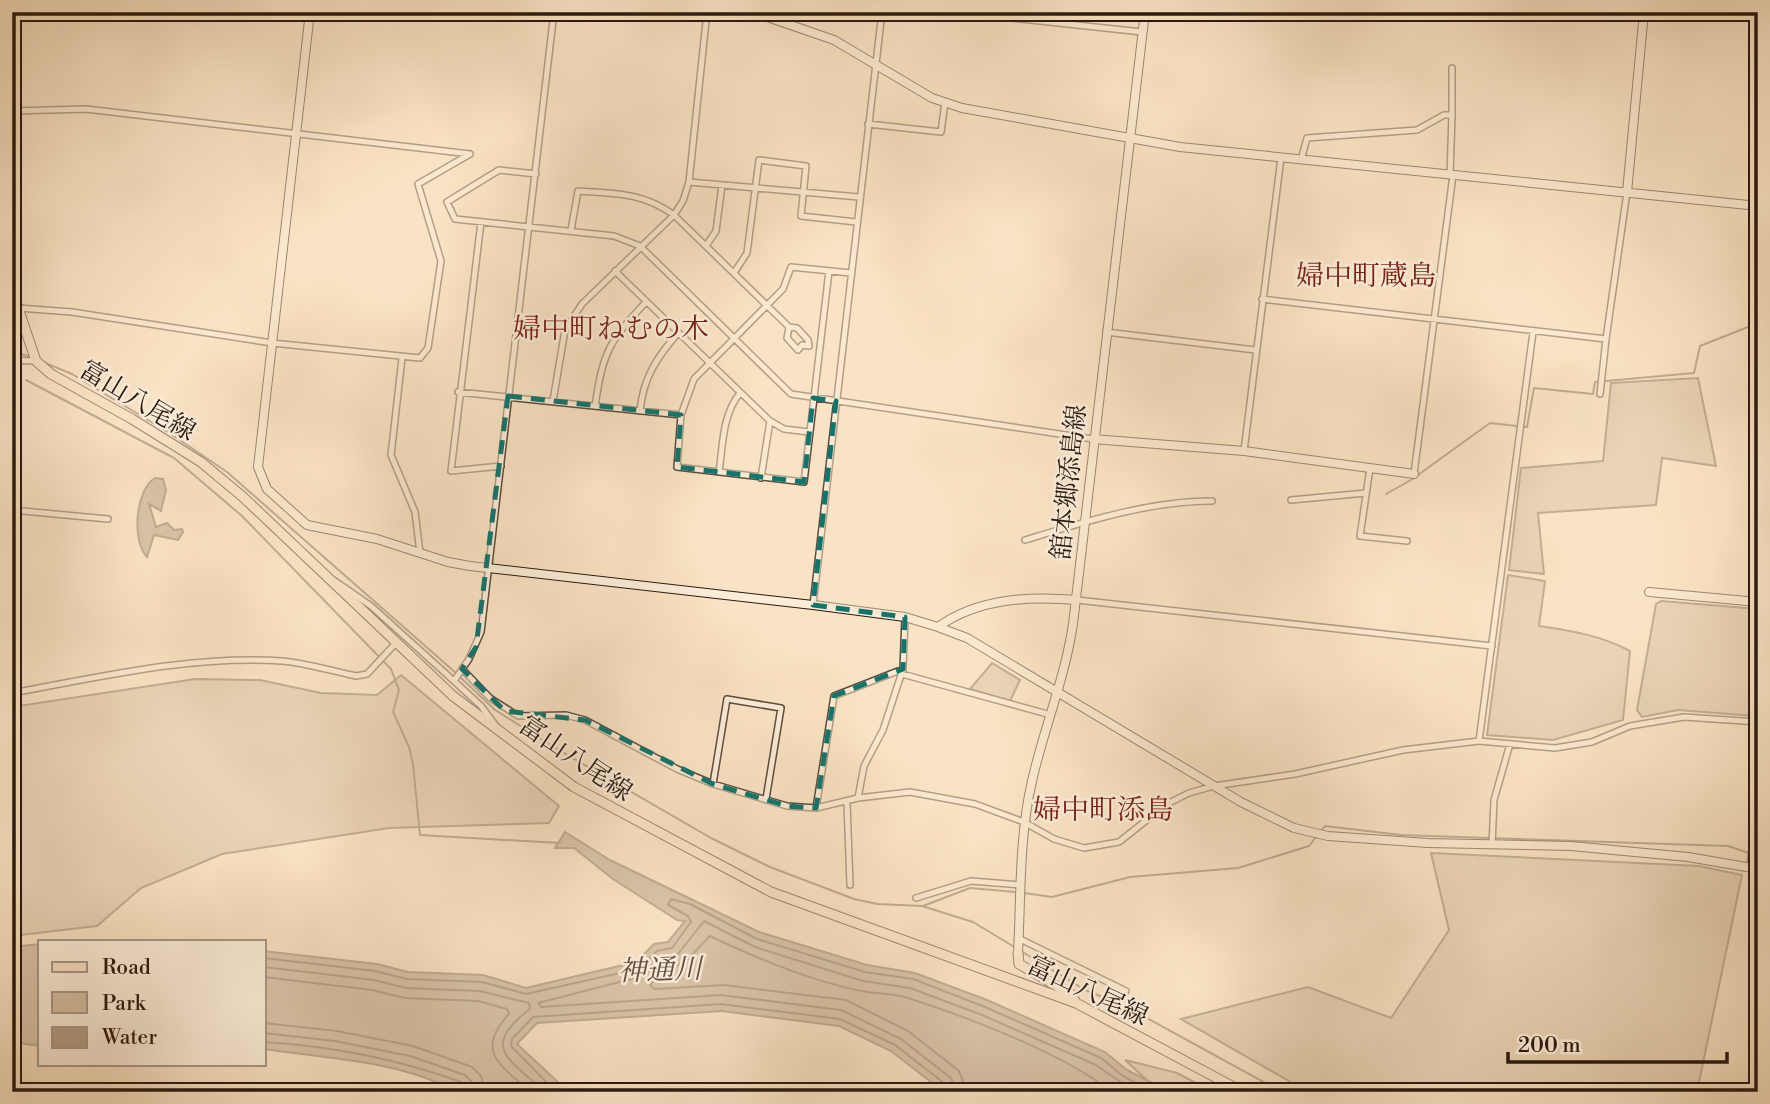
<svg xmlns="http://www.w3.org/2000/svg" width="1770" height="1104" font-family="'Libre Bodoni','Noto Serif JP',serif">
<rect width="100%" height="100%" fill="#fae3c4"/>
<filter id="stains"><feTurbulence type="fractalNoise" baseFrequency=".00286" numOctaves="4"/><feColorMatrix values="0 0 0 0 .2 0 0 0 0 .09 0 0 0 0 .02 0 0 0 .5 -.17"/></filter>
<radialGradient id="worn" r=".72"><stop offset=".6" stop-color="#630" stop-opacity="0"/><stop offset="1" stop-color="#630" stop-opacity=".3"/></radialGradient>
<path fill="#d7c1a5" stroke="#806d5a" stroke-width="2" d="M1698 378 1716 466 1662 458 1656 505 1538 513 1544 574 1509 570 1521 468 1603 461 1611 383Z
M1508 575 1545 581 1539 626C1572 631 1600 635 1630 651L1623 720 1553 740 1487 735Z
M1661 601 1758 609V713L1755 716 1678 710 1642 717 1637 710 1656 604Z
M992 663 1020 680 1010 701 970 689Z
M401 675 559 806 549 823 389 828 222 854 141 888 97 926 12 936V707L195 679 260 680 321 693 377 695Z
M1431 853 1699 866 1742 875 1697 1092H1308L1181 1019 1308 987 1391 1018 1449 930Z
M1125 1060 1177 1073 1213 1092H1160Z"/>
<path fill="#b39e87" stroke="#7c6957" stroke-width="2" d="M155 478 163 479 166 490 161 511 149 504 156 527 167 523 174 530 182 529 183 532 178 540 154 535 147 557C131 540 136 489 155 478Z
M565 832 610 860 759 932 867 965 915 973 987 1000 1105 1052 1127 1070 1162 1088 1160 1092H944L891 1051 839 1026 722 1011 537 1023 517 1044 559 1083 564 1092C533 1092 497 1097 467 1092 445 1088 428 1077 407 1072 360 1059 311 1056 264 1049V951L377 964 408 972 483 975 526 988 636 962 654 944 668 942 685 921 677 920 613 879 574 848H555Z
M40 944V1046L12 1042V947Z"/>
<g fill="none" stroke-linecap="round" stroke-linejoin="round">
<path stroke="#6e5c4c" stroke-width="2" d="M264 958 375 971 407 979 482 982 526 994 638 969 657 951 672 948 691 922 688 916 668 905 671 899 690 904 757 939 865 972 913 979 985 1007 1101 1058 1123 1076 1153 1092
M264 967 374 980 406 988 480 991 529 1003 530 1009C478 1048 511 1060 545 1092
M264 977 372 990 405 998 478 1001 507 1009 509 1014C474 1052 501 1065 530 1092
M264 1023 337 1031 413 1046 472 1067 481 1076 485 1092
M264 1033 335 1041 410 1056 465 1075 472 1082 474 1092
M264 1042C330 1046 400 1060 461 1082L465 1092
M556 1092 511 1046 512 1039 533 1017 721 1004 840 1019 895 1045 944 1083 947 1092
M956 1092 951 1078 901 1039 841 1010 721 995 541 1007 538 1003 643 976 661 959 678 954 704 921 755 947 863 981 910 988 982 1015 1096 1065 1135 1092
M967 1092 959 1071 908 1031 846 1000 724 985 654 989 650 985 666 969 685 962 710 936C758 959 808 980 861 991 877 994 892 993 908 998 970 1018 1062 1053 1112 1092"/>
<path stroke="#7c6957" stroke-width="2" d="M12 351 31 357
M43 362 72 374 171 434 227 472 456 673
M26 380 174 458 242 516 391 669 399 690 393 712 409 747 413 764 420 835 560 843
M1386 494 1411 480 1490 423 1527 427 1534 388 1593 394 1595 382 1694 373 1700 346 1758 323
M460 677 495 710 557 749 711 838 770 867 854 899 877 904 922 906 973 922 1016 948
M1322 830 1325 826 1401 835 1728 846 1749 853
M1024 893 1052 897 1130 877 1238 868 1309 846 1316 837
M923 906 970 888 1015 892
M1021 951 1085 990 1125 1006 1282 1092"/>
<defs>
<path id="street" d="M956 12 1142 32
M781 20 782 12
M12 111 86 109 470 154
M1452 115V68
M868 124 941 132 945 102
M1301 160 1307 138 1417 130 1444 115H1452L1450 175
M536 174 499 170 447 202 455 219 614 236 640 246 791 394 1093 439
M689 182 859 197
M481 222 451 471 501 466
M571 230 578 191C615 194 642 192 674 215L789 327 797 328 808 340 809 346 802 345 798 350 787 338 789 327
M706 246 716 231 722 185
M615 271 770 421 784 429 809 432
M829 271 804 482 677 467 681 415 694 379 783 289 791 267 851 273
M734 273 747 253 759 160 806 166 801 216 856 222
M1262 299 1606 339 1627 192
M18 308 72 312 272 343 420 358 428 348 441 261 418 184 470 154
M1106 332 1255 350
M402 358 391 455 415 512 420 553
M12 360 36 361
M458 392 681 415
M1600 394 1606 339
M553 401 565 330 582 304 674 215 683 201 689 182 707 12
M595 406C603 352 609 341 646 302
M640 411C643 378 657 357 678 333
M1244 451 1281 158
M1370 468 1360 536 1407 541
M719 472C723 445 722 415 740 393
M1414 474 1453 175
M761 478 770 421
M1291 500 1366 493
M12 510 108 519
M1025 540C1084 522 1149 501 1212 501
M335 581 371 606 454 681
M1077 600 1492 646
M813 605 882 12
M462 669 490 698 518 716 566 715 585 720 677 769 713 784 787 806 816 808 858 798 910 792 975 804 1024 822 1054 839 1084 848 1119 842 1167 804 1189 793 1214 786 1295 774 1403 750 1479 741 1555 748 1592 742 1630 726 1684 717 1758 722
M903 669 905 617
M902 674 1051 715
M12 693C100 677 192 655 282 661 306 663 332 671 356 676L367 674 395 644
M496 726 481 706 454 681 469 659 481 632 554 12
M1479 741 1533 332
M713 784 727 699 781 708 766 799
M847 803 850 885
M816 808 834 696 903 669 883 730 864 766 858 798
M1492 845 1494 800 1510 744
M1750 866 1758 798
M916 898 971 881 1021 885
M1018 938 1126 991"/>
<path id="secondary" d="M310 12 258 467 267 489 307 525 377 539 448 562 470 566 813 605 905 617 938 627C978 598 1030 596 1077 600
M753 12 834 40 932 98 962 108 1180 147 1758 206
M1627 192 1644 12
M1093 439 1244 451 1414 474
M1649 592 1758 602
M938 627 967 638 1241 802 1294 828 1328 836 1428 843 1571 846 1688 857 1758 869
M1018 953C1021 896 1019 837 1032 781 1044 728 1065 678 1073 624L1145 12"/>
<path id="primary" d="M12 290 36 361 51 374 132 419 201 462 243 497 453 696 574 787 771 892 1076 1003 1243 1092
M1018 953 1019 964 1071 994 1076 1003"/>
</defs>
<use href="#street" stroke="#5e4c3d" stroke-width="8"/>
<use href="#secondary" stroke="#2a1910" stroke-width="10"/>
<use href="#primary" stroke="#2a1910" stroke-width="11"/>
<use href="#street" stroke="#fcedd9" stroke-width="5"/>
<use href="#secondary" stroke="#fcedd9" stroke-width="8"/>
<use href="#primary" stroke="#fae3c4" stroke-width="9"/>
</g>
<path d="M0 0H1770V1104H0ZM508 396 681 415 677 467 804 482 813 398 836 401 813 605 905 617 903 669 834 696 816 808 787 806 713 784 585 720 505 711 462 669 476 647Z" fill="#fae3c4" fill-opacity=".55" fill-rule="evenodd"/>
<path fill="none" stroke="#0f766e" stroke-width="5" stroke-dasharray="14 9" stroke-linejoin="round" d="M508 396 681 415 677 467 804 482 813 398 836 401 813 605 905 617 903 669 834 696 816 808 787 806 713 784 585 720 505 711 462 669 476 647Z"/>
<g text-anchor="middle" stroke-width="5" stroke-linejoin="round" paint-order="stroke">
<g font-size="26" fill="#2a1910" stroke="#fcedd9">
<text transform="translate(138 400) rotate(31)" y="9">富山八尾線</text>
<text transform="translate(1068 482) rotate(-84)" y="9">舘本郷添島線</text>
<text transform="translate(576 758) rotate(34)" y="9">富山八尾線</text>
<text transform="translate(1088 990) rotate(25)" y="9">富山八尾線</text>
</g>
<g font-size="28" fill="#7a1f14" stroke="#fcedd9">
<text x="1366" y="285">婦中町蔵島</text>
<text x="611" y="338">婦中町ねむの木</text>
<text x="1103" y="819">婦中町添島</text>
</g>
<g font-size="28" font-style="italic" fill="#614e40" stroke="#fcedd9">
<text transform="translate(660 969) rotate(-2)" y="10">神通川</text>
</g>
</g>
<rect width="1770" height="1104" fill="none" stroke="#fae3c4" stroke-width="42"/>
<rect x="14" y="14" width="1742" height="1076" fill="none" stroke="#2a1910" stroke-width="3.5"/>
<rect x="21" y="21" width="1728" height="1062" fill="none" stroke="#2a1910" stroke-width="2"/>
<rect x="38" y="940" width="228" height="126" fill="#fcedd9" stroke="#a89889" stroke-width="2"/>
<rect x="52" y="962" width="35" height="10" fill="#fae3c4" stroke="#a89889" stroke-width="2"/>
<text x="102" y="974" font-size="21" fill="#2a1910">Road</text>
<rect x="52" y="992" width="35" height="21" fill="#d7c1a5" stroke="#a89889" stroke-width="2"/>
<text x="102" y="1010" font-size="21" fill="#2a1910">Park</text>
<rect x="52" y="1027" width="35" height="21" fill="#b39e87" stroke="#a89889" stroke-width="2"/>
<text x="102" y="1044" font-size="21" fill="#2a1910">Water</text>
<path d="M1508 1052v10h219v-10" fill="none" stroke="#2a1910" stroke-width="3.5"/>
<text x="1518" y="1052" font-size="21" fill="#2a1910" stroke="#fcedd9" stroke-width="5" paint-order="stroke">200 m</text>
<rect width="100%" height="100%" filter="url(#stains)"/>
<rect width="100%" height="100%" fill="url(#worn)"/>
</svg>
